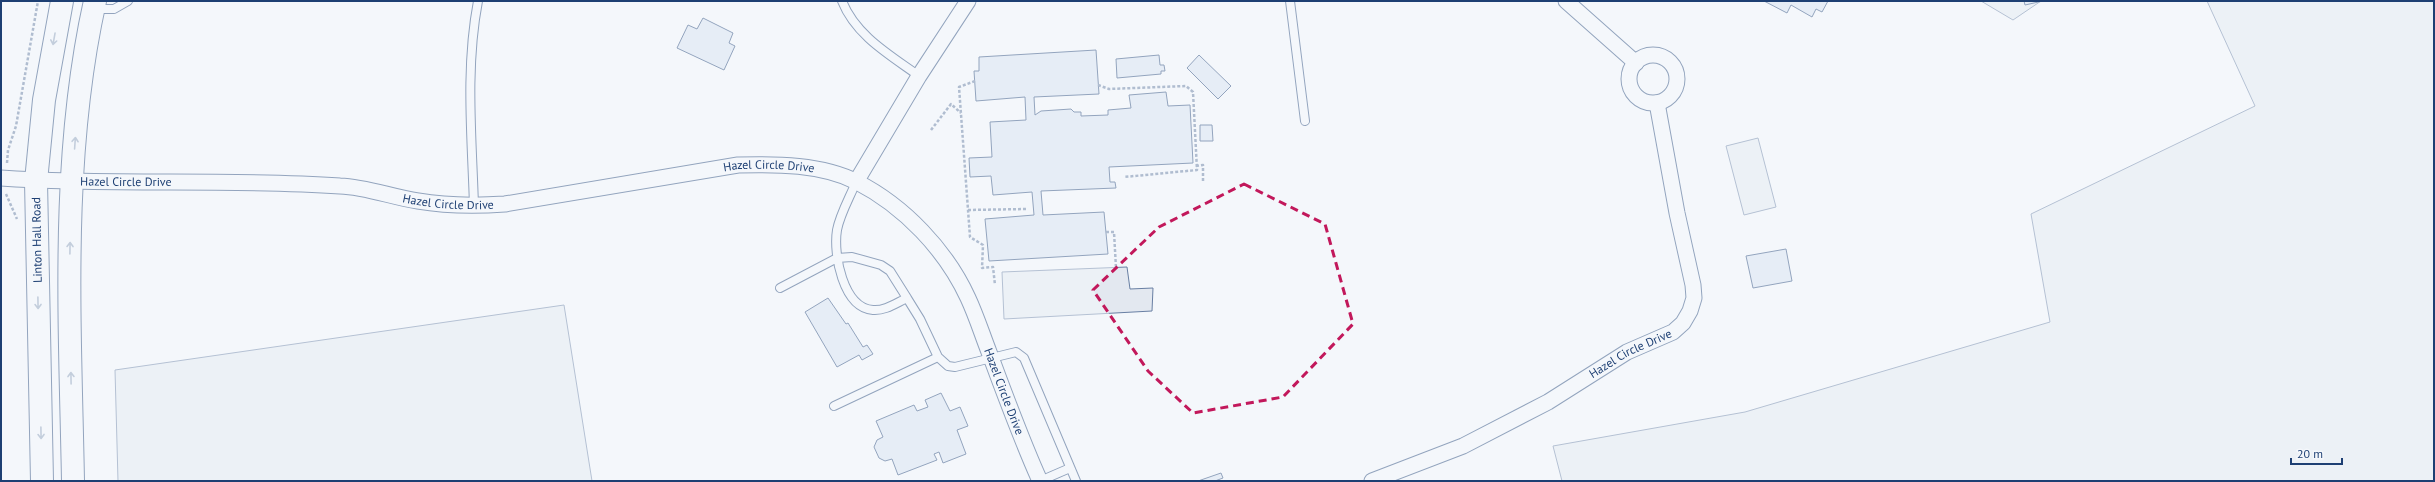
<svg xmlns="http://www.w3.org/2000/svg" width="2435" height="482" font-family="'PT Sans',sans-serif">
<rect width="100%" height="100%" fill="#f4f7fb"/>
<path fill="#e3e9f0" stroke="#687fa3" d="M1981 1H2041L2013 20Z
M2207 1H2434V481H1562L1553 446 1745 412 2050 322 2031 214 2255 106Z
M1758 138 1776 207 1744 215 1726 146Z
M564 305 592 481H118L115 370Z"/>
<path fill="#e3e8f0" stroke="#687fa3" d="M1127 267 1130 289 1153 288 1152 311 1004 319 1002 272Z"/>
<path fill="#d5e0f0" stroke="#1d3f73" d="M1764 1H1828L1822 12 1816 9 1812 17 1791 5 1787 13Z
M2024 1H2043L2025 5Z
M703 18 733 33 729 43 735 46 724 70 677 48 688 25 697 29Z
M1096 50 1099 94 1034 97 1035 115 1041 111 1071 109 1074 112H1081V116L1108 115V110L1131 108 1129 95 1166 92 1168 106 1190 105 1193 163 1109 167 1110 182H1115L1116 188 1041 191 1043 215 1104 212 1108 254 989 261 985 219 1034 215 1032 192 993 195 991 176 970 177 969 158 992 157 990 122 1026 120 1025 97 976 101 974 71H979V57Z
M1159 55 1160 65H1164L1165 71H1161V74L1117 78 1116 59Z
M1199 55 1231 86 1218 99 1187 68Z
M1200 125H1212L1213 141H1200Z
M1786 249 1792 281 1753 288 1746 256Z
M828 298 846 324 848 323 863 347 867 345 873 354 862 360 859 355 837 367 805 312Z
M941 393 950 411 960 407 968 426 957 430 966 454 943 463 939 452 934 454 937 460 898 475 892 459 885 461 879 458 874 447 877 440 883 437 876 421 914 405 917 411 928 407 925 400Z
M1221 473 1223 478 1215 481H1198Z"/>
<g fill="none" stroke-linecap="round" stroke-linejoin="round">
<defs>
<path id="service" d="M842 1C856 36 890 55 919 76
M1290 1 1305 121
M95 9H114L128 1
M474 206C472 138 465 69 478 1
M780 288 837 258 852 257 881 265 890 271 907 298C896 303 885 311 873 310 843 308 833 254 837 230 840 214 850 197 856 182
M907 298 920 319 938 357 948 366 955 367 1016 352 1024 358 1076 481
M834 406 938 357
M1040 481 1070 468"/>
<g id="minor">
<path d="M1566 1 1636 63"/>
<circle cx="1653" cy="79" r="24"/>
<path id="s1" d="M1 178C114 186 227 178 340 186 367 187 391 197 418 201 447 206 475 206 505 204L738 165C776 164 822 164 857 182 904 206 946 250 968 298 976 315 982 334 989 352 1005 395 1021 439 1040 481"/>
<path d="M856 182 919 76 968 1"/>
<path id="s2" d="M1372 481 1463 446 1548 402 1627 352 1673 332 1683 323 1690 311 1694 298 1693 285 1677 213 1657 103"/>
</g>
<path id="primary" d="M42 481 36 181 44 100 62 1
M73 481C70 321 60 158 95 1"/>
</defs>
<use href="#service" stroke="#1d3f73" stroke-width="10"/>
<use href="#minor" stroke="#1d3f73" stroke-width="17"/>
<use href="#primary" stroke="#1d3f73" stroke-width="24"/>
<path stroke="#5e769c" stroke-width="2.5" stroke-dasharray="3 2" stroke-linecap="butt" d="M975 81 959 87 970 237 983 245 982 268 993 267 995 285
M1098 85 1109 89 1186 86 1193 92 1197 170 1124 177
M931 130 951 104 961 113
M7 163 8 150 16 126 38 1
M1196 166 1203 165V181
M6 194 17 219
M968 210 1026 209
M1106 232H1114L1116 268"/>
<use href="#service" stroke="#f4f7fb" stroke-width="8"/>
<use href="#minor" stroke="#f4f7fb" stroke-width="15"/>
<use href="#primary" stroke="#f4f7fb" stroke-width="22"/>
</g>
<defs><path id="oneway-shaft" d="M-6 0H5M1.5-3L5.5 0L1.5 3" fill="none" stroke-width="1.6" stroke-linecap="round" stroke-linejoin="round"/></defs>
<g stroke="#889bb7">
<use href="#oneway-shaft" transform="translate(54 39) rotate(100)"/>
<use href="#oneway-shaft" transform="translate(75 143) rotate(-86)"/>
<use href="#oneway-shaft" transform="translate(70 248) rotate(-89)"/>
<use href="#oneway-shaft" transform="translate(38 303) rotate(89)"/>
<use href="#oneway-shaft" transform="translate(71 378) rotate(-91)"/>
<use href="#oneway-shaft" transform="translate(41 433) rotate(89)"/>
</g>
<path d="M0 0H2435V482H0ZM1244 184 1325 224 1353 324 1283 397 1193 413 1148 371 1093 290 1159 227Z" fill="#f4f7fb" fill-opacity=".55" fill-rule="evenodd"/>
<path fill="none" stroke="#c2185b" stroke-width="3" stroke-dasharray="8 5" stroke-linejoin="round" d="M1244 184 1325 224 1353 324 1283 397 1193 413 1148 371 1093 290 1159 227Z"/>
<g text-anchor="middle" stroke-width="3" stroke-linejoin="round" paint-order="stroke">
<g font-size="12" fill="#1d3f73" stroke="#f4f7fb">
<text dy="4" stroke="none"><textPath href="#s1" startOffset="773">Hazel Circle Drive</textPath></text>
<text dy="4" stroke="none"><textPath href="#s1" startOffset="125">Hazel Circle Drive</textPath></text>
<text dy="4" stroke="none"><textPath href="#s1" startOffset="449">Hazel Circle Drive</textPath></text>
<text transform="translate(37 240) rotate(-91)" y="4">Linton Hall Road</text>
<text dy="4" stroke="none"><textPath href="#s2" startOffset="289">Hazel Circle Drive</textPath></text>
<text dy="4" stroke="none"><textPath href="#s1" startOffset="1127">Hazel Circle Drive</textPath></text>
</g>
</g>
<rect width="2435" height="482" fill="none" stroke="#1d3f73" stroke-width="4"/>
<path d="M2291 458v6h51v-6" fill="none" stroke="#1d3f73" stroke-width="2"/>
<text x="2297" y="458" font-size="12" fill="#1d3f73" stroke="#f4f7fb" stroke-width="3" paint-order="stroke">20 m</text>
</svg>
